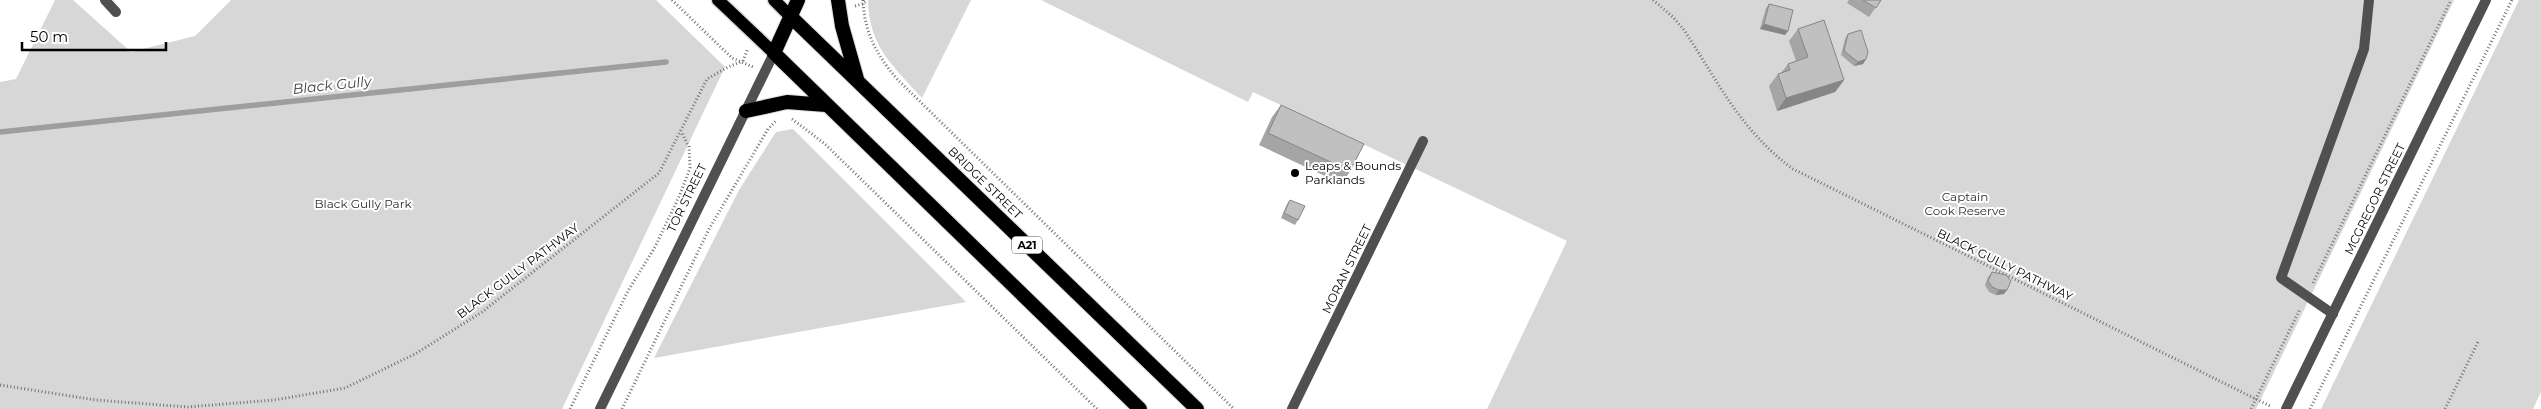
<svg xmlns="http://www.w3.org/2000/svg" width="2541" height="409" font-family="Montserrat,sans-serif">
<rect width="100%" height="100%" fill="#fff"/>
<path fill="#d7d7d7" d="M55 0H73L131 52 195 36 231 0H656L725 67 562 409H0V82L16 79Z
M868 0H971L922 98C893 66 869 47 868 0Z
M1041 0H2454L2256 409H1487L1567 241 1253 92 1248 102Z
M2519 0H2541V392L2533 409H2321Z
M793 129 966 302 654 358 739 190 776 132Z"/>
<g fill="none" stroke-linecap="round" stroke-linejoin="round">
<path stroke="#9e9e9e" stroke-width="5.5" d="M0 132 666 62"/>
<defs>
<path id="primary" d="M718 0 774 53
M774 0 790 16"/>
<path id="trunk" d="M798 0 774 53 1140 409
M838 0 842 26 857 79
M790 16 1197 409
M746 111 787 102 826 105"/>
</defs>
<use href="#primary" stroke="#dbdbdb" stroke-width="15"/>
<use href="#trunk" stroke="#dbdbdb" stroke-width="16"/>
<path stroke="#727272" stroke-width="3" stroke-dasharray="1 2.5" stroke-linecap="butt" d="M672 0 732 58 753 67
M863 0C864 32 877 56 898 80L1234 409
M1653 0 1673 17 1684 30C1719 83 1740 130 1793 169L2272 407
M855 6 863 4 867 0
M743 61 748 48
M792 119 825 144 1097 409
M2313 283 2451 0
M0 385 96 400 187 407 274 400 345 388 415 354 482 312 659 173 707 79 728 67 743 61
M570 409 628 291 655 247 679 197 690 168 689 147 681 131
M622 409 709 229 768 129 776 121
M2251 409 2300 309
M2310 409 2512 0
M2445 409 2479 340"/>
<path stroke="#505050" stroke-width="10" d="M2333 314 2281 278 2364 49 2369 0"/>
<path stroke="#505050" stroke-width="10" d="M105 0 116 12
M1292 409 1423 141"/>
<path stroke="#505050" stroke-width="10" d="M600 409 774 53
M2286 409 2486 0"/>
<use href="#primary" stroke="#000" stroke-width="12"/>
<use href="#trunk" stroke="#000" stroke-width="14"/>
</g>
<path fill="#a5a5a5" d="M1849 0H1881L1869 17 1847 3Z
M1769 4 1785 35 1760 29 1766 8Z
M1798 29 1844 80 1835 92 1777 111 1769 86 1778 74 1781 73 1788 64 1796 61 1789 41Z
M1848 34 1866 59 1863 64 1854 66 1841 55 1845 39Z
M1281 105 1350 171 1342 184 1259 145 1272 117Z
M1290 200 1298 220 1295 225 1281 218 1287 204Z
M1992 272 2004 294 1996 295 1989 292 1985 285 1988 277Z"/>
<path fill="#868686" d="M1764 24 1788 31 1785 35 1760 29Z
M1866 59 1863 64 1854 66 1858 62Z
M1844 80 1835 92 1777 111 1786 98Z
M1999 290H2007L2004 294 1996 295Z"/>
<path fill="#c0c0c0" stroke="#868686" d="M1863 0H1881L1876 8Z
M1769 4 1793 10 1788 31 1764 24Z
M1824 20 1844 80 1786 98 1778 74 1790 70 1788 64 1808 57 1798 29Z
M1861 30 1868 52 1866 59 1858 62 1844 51 1848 34Z
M1281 105 1364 144 1350 171 1268 133Z
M1290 200 1305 206 1298 220 1284 213Z
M1992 272 2006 275 2011 281 2007 290H1999L1992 287 1988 281Z"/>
<circle fill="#000" stroke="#fff" stroke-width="2" cx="1295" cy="173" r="5"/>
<g text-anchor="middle" stroke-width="4" stroke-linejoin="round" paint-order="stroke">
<rect fill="#fff" stroke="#4c4c4c" stroke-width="1" x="1012" y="236.5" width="30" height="17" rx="4"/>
<g font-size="11" font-weight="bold" fill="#000">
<text x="1027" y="249">A21</text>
</g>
<g font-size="12" fill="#000" stroke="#fff" text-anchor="start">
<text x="1305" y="170">Leaps &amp; Bounds<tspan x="1305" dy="14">Parklands</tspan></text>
</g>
<g font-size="12" fill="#000" stroke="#fff">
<text transform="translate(985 183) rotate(44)" y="4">BRIDGE STREET</text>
<text transform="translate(687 198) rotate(-64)" y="4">TOR STREET</text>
<text transform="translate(2375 199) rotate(-64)" y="4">MCGREGOR STREET</text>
<text transform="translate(2005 265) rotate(26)" y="4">BLACK GULLY PATHWAY</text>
<text transform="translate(1347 269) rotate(-64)" y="4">MORAN STREET</text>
<text transform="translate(518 271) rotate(-37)" y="4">BLACK GULLY PATHWAY</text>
</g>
<g font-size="12" fill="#2e2e2e" stroke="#fff">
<text x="1965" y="201">Captain<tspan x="1965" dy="14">Cook Reserve</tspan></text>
<text x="363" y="208">Black Gully Park</text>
</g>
<g font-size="14" font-style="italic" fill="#3f3f3f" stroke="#fff">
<text transform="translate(332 85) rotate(-6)" y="5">Black Gully</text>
</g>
</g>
<path d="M22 42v8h144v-8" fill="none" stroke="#000000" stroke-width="2.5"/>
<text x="30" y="42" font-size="15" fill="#000000" stroke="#ffffff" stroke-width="4" paint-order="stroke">50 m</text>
</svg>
